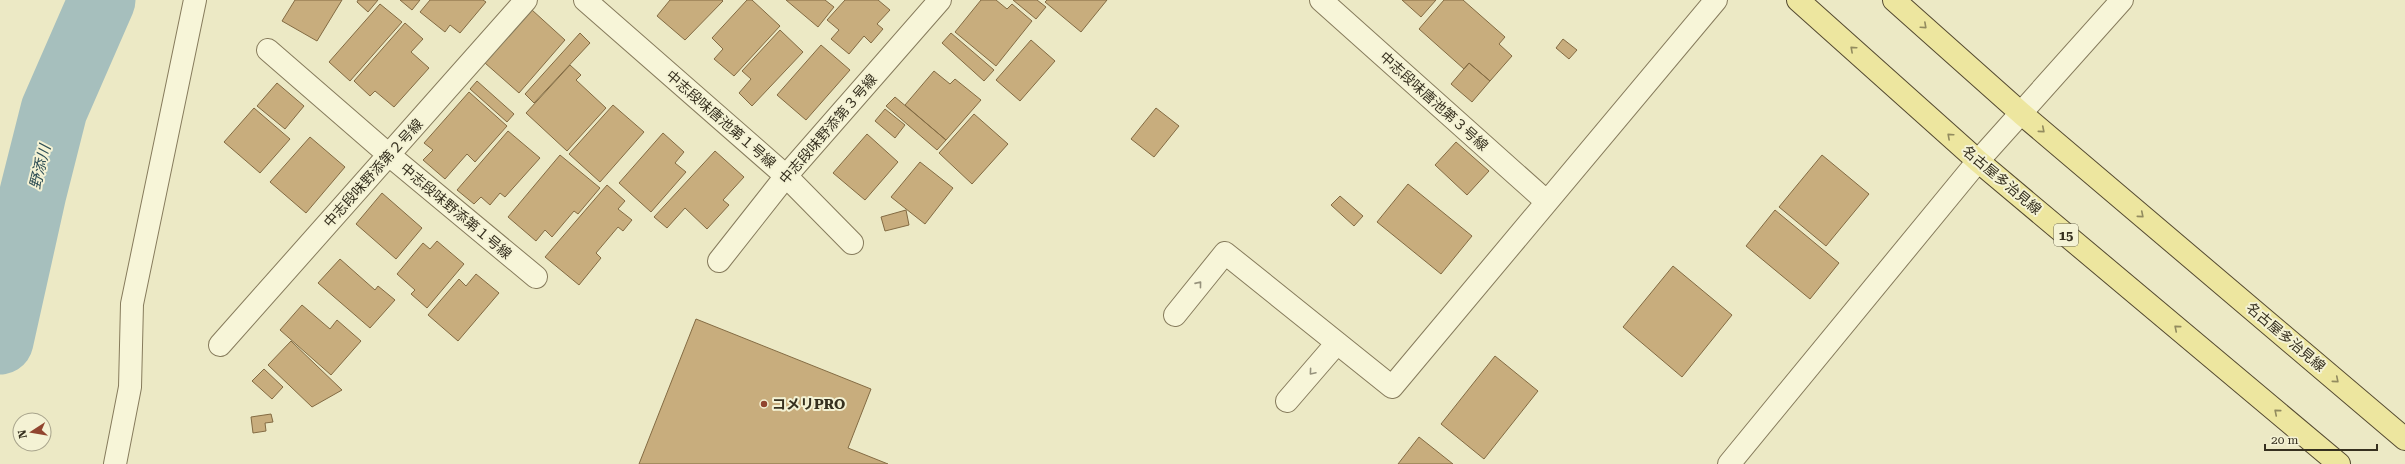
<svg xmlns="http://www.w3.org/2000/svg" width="2405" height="464" font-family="'Roboto Serif','Noto Sans JP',serif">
<rect width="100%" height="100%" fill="#ece9c5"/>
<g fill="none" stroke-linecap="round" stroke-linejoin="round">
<path stroke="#a6bfbd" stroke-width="67" d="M0 341 33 193 54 110 102 0"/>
</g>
<path fill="#c8ad7d" stroke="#836b43" d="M295 0H342L317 41 282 21Z
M358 0H378L368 12 357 2Z
M400 0H420L412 10Z
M430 0H483L486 2 460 33 450 25 445 32 420 12Z
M670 0H722L723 1 685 40 657 16Z
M747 0H752L780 26 734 76 714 59 723 49 712 38Z
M786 0H825L834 7 818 27Z
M845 0H878L890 10 877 24 883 29 871 43 864 36 849 54 831 39 839 30 827 20Z
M981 0H996L1007 9 1012 4 1032 21 996 66 955 32Z
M1013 0H1037L1046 7 1036 19Z
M1047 0H1107L1081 32 1045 2Z
M1402 0H1436L1421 17Z
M1444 0H1463L1505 37 1499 44 1512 56 1490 81 1469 63 1464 69 1419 29Z
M380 4 402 22 350 81 329 62Z
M532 10 565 40 519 93 485 63Z
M405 23 423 39 411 52 429 68 394 107 375 91 370 96 354 81Z
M780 30 803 52 752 106 739 93 751 79 742 71Z
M580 33 590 43 534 103 525 94Z
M951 33 994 70 984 81 942 43Z
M1563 39 1577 50 1569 59 1556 48Z
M1031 40 1055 61 1020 101 996 80Z
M821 45 850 70 806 120 777 95Z
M1469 63 1490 81 1472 102 1451 84Z
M570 65 581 75 576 80 606 108 567 151 526 113Z
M934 71 950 84 955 79 981 100 946 140 905 105Z
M477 81 514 114 507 122 470 89Z
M277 83 304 106 285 129 257 106Z
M469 92 507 126 475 162 467 154 445 179 423 160 433 150 424 143Z
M895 97 946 140 937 150 886 106Z
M613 105 644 132 600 182 569 154Z
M254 108 290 139 260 173 224 142Z
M1156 108 1179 126 1154 157 1131 139Z
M885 109 905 125 895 138 875 121Z
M974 114 1008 144 972 184 939 153Z
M508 131 540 158 505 197 500 193 490 205 481 197 474 204 457 190Z
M663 133 684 152 675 163 686 172 651 212 619 183Z
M867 134 898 162 865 200 833 173Z
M310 137 345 167 306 213 270 182Z
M1456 142 1489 171 1467 195 1435 165Z
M715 151 744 177 723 200 729 205 707 229 685 208 667 228 654 217Z
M560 155 600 188 578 214 574 211 552 237 545 230 536 241 508 217Z
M1822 155 1869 194 1826 246 1779 207Z
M920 162 953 188 925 224 891 197Z
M1408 184 1472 236 1441 274 1377 222Z
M607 185 625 201 618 209 632 220 623 231 618 227 596 253 601 258 579 285 545 257Z
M382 193 422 228 396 259 356 224Z
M1340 196 1363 216 1354 226 1331 205Z
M906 210 909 225 885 231 881 217Z
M1775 210 1839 263 1810 299 1746 246Z
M437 241 464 264 427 308 411 294 415 290 397 274 423 243 430 249Z
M340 259 375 290 378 286 395 300 370 328 318 283Z
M1673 266 1732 315 1682 377 1623 327Z
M476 274 499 293 458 341 428 315 459 279 466 286Z
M302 305 330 329 337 320 361 341 331 375 280 330Z
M696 319 871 389 848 448 888 464H639Z
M291 341 342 390 312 407 268 365Z
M1495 356 1538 391 1484 459 1441 424Z
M264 369 283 387 272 399 252 381Z
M271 414 273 422 265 423 266 431 253 433 251 417Z
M1419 437 1453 464H1398Z"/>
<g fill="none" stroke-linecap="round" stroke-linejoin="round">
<defs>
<path id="minor" d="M585 0 786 176 852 243
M1321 0 1547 202
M268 50 389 155 536 277
M719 261 786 176 940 0
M1175 315 1225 253 1392 387 1716 0
M220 345 526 0
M1287 401 1337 343
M115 464 130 387 132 304 195 0
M1729 464 1978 161 2122 0"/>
<path id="major" d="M1798 0 1978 161 2339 464
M1894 0 2022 114 2405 439"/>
</defs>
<use href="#minor" stroke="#867b5c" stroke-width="24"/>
<use href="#major" stroke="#544930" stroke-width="24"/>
<use href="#minor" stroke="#f7f5d8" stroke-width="22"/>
<use href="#major" stroke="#ede69f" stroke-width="22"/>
</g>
<defs><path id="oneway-chevron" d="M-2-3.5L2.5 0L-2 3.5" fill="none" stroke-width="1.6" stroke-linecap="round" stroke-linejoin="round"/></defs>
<g stroke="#928b5f">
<use href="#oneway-chevron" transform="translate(1924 26) rotate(42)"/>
<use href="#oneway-chevron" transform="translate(1853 49) rotate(-138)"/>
<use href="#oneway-chevron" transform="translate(2042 130) rotate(40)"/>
<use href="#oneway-chevron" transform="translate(1950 136) rotate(-138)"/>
<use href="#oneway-chevron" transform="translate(2141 215) rotate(40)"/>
<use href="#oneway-chevron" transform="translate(2177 328) rotate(-140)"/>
<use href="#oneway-chevron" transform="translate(2336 380) rotate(40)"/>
<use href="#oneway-chevron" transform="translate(2277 412) rotate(-140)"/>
</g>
<g stroke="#96927c">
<use href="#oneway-chevron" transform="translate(1199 284) rotate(-51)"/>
<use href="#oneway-chevron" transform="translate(1312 372) rotate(130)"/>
</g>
<circle fill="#91452f" stroke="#f4f2d4" stroke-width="1.5" cx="764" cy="404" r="4"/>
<g text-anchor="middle" stroke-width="4" stroke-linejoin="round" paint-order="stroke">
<rect fill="#f4f2d4" stroke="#6f6a55" stroke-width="1" x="2054" y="224" width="24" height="22" rx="3"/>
<g font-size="13" font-weight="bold" fill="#36301f">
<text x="2066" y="240">15</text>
</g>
<g font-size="14" fill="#36301f" stroke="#f4f2d4">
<text transform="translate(1434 101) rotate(42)" y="5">中志段味唐池第３号線</text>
<text transform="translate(721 119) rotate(41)" y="5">中志段味唐池第１号線</text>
<text transform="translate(828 129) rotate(-49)" y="5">中志段味野添第３号線</text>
<text transform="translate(373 173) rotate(-48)" y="5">中志段味野添第２号線</text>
<text transform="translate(2002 180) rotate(40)" y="5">名古屋多治見線</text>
<text transform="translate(456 211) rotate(40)" y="5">中志段味野添第１号線</text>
<text transform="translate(2286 337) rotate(40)" y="5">名古屋多治見線</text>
</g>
<g font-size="14" font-weight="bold" fill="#36301f" stroke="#f4f2d4" text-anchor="start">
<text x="772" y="409">コメリPRO</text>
</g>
<g font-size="15" font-style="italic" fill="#2f4f55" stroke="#f4f2d4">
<text transform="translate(40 167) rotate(-76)" y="5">野添川</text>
</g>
</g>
<g transform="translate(32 432) rotate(258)"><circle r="19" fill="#f4f2d4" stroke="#a8a48c"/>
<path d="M0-3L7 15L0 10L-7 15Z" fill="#91452f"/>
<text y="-6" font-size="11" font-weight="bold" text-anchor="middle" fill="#36301f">N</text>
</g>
<path d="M2265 444v6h112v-6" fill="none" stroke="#36301f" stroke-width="2"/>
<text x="2271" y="444" font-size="12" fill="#36301f" stroke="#f4f2d4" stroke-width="3" paint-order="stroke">20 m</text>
</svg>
